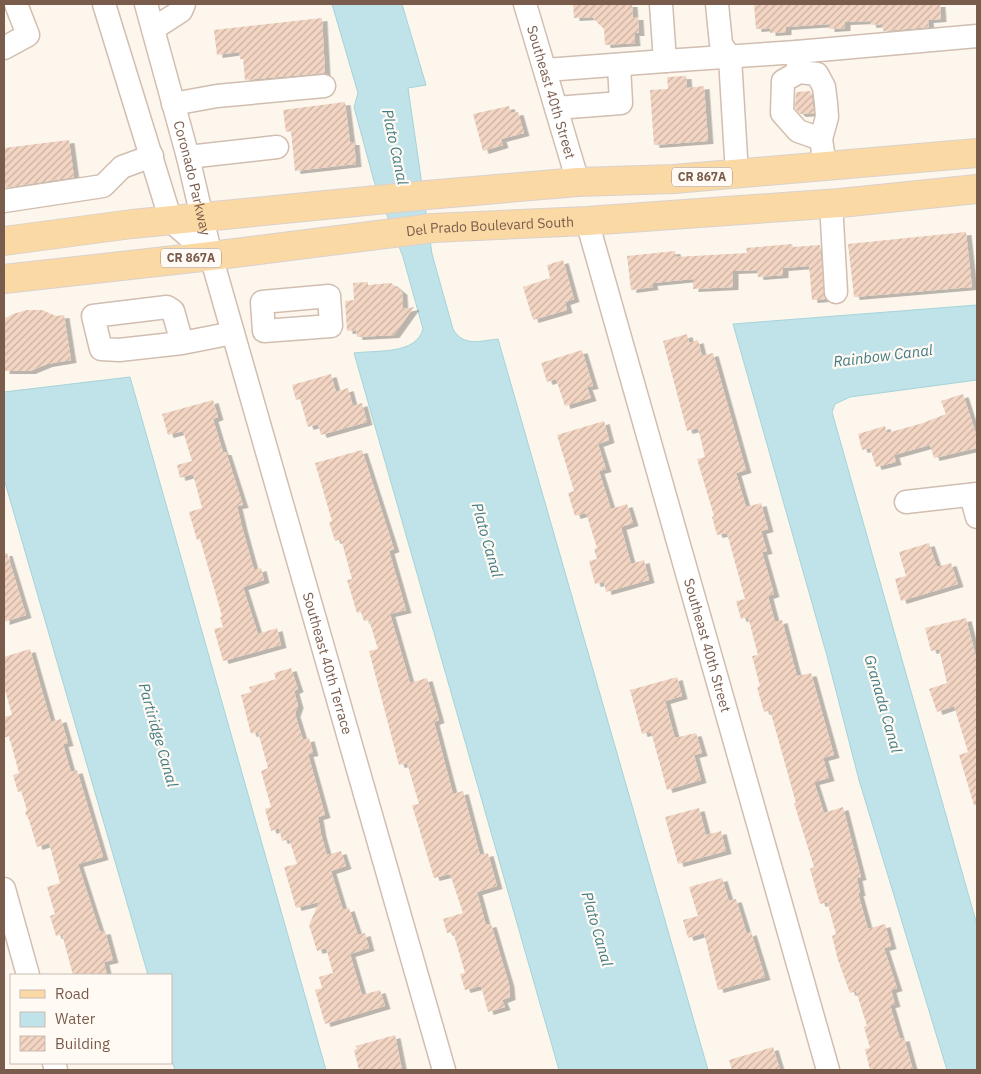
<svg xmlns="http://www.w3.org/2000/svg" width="981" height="1074" font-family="'IBM Plex Sans',sans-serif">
<defs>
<pattern id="building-hatch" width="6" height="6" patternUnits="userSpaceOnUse" patternTransform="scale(1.25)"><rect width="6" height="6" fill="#f3d5c3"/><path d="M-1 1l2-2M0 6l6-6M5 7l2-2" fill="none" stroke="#cab0a1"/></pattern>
<filter id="shadow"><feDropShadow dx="5.5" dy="3" stdDeviation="0" flood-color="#0004"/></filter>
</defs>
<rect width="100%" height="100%" fill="#fdf6ec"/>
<path fill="#bfe3e8" stroke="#a5d3da" d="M332 4H402L426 85 408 88 432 254 453 329C463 347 480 341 498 339L708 1070H559L354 353C377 350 416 355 423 329L403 257 374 181 354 107 358 93Z
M977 305V380L850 397 835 404 832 412 977 925V1070H947L859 780 827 656 733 324Z
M130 377 326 1070H175L171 1058V975H148L4 479V392Z"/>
<path fill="url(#building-hatch)" filter="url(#shadow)" d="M573 4H632L633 17H638L639 33H634L635 43 605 45 604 29 592 17 574 18Z
M774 4H940L941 19 928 20 929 27 883 31 882 24 871 25 870 21 845 22V28L829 29V24L786 27V32L770 33V28L756 29 754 5Z
M322 18 325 73 245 80 243 59H240L239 52 217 55 214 30Z
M686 76 687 88 704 86 708 141 654 145 650 90 668 89 667 77Z
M811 91 814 113 800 114 795 108 796 92Z
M345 102 350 142H354L356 164 295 171 291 131 286 132 283 110Z
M509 106 511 113 518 112 524 133 501 139 503 145 483 151 473 114Z
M69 140 74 177 4 188V148Z
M966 232 972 287 854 297 848 244Z
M792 244 793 247 820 245 825 299 812 300 809 266 783 268V275L758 277 757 270 733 271V287L693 289V279L652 283 653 287 631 290 627 256 675 251 676 257 747 253 746 248Z
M563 260 574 299 565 302 567 310 533 320 523 287 550 278 547 265Z
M368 282V285L391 283 402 292 403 309 414 307 394 335 357 337 356 330 347 331 345 301 354 300 353 283Z
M27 310H42L56 316 64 315 71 360 47 364 30 371H4V319L13 314Z
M687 334 689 343 698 340 702 356 713 353 746 470 736 473 746 507 761 503 768 529 761 531 767 551 762 552 774 594 768 596 775 622 782 620 797 676 811 673 834 755 823 758 829 778 814 782 824 813 843 807 861 877 857 878 860 893H858L868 929 885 924 891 946 884 948 897 988 891 990 895 1004 890 1005 900 1039 904 1038 913 1070H870L865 1049 870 1048 864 1027 867 1026 856 991 850 993 838 960 832 936 836 934 827 902 820 904 810 869 814 867 794 803H796L770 710 764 712 757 687 760 686 752 656 758 655 748 617 741 619 736 601 745 599 727 533 717 535 712 517 714 516 697 459 705 457 698 428 687 431 663 341Z
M582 350 593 386 587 387 591 398 565 406 556 379 547 382 541 363Z
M331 374 336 392 348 388 353 406 362 403 367 422 321 435 318 424 308 427 300 399 296 400 292 385Z
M963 394 977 437V448L934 458 930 445 894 455 896 462 876 467 870 448 862 450 858 434 885 426 887 433 923 423 946 414 941 401Z
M213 400 218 417 213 419 223 452H226L243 505 237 506 242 527 254 570 261 568 264 580 243 587 258 634 277 628 281 645 223 661 214 629 223 627 220 617 222 616 200 539 197 540 189 512 202 508 193 474 180 478 177 465 192 461 183 431 168 435 162 414Z
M604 421 609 440 598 444 606 469 599 471 611 509 627 504 633 523 621 527 631 564 644 560 649 580 606 592 604 582 595 584 589 561 597 559 594 549 597 548 586 513 575 516 568 493 574 491 557 435Z
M362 450 394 549 389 551 406 610 390 614 410 683 427 678 439 720 434 722 453 794 463 791 480 855 488 853 497 886 477 892 486 925 491 924 509 984 510 997 502 1000 505 1007 488 1012 481 986 465 990 460 974 465 973 453 932 447 933 443 919 463 913 450 874 434 878 412 805 419 804 407 763 399 765 369 651 378 649 369 620 364 621 361 612 357 613 347 580 352 579 341 539 335 541 329 522 332 521 315 463Z
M929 543 937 567 951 563 958 584 901 601 895 579 906 576 899 552Z
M4 553H7L26 615 4 622Z
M966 618 977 661V805H974L959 755 968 752 954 706 937 712 929 689 947 683 939 649 931 651 925 628Z
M30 649 51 722 61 719 68 743 63 744 71 772 77 770 103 857 78 864 100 932 105 931 113 960 104 962 107 975H73L62 934 56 936 50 916 55 914 47 887 60 883 49 843 37 847 29 820 25 813 27 810 21 791 18 792 13 775 19 773 9 736 4 738V717L12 715 4 686V657Z
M291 668 298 689 294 691 298 705 295 714 303 740 309 738 313 753 308 754 325 815 318 817 321 834 327 855 341 851 346 866 331 871 343 910 349 908 358 935 365 933 369 948 350 954 362 995 380 990 385 1006 325 1024 315 990 322 988 319 977 333 973 326 948 317 951 309 925 319 902 296 908 284 867 297 864 289 839 282 841 279 828 271 831 265 809 271 807 261 771 268 768 258 732 251 734 241 695 251 692 249 687 276 679 274 673Z
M677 677 682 696 665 701 675 738 696 733 702 753 694 755 701 780 667 790 651 732 642 734 630 690Z
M699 808 706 835 721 831 726 851 678 864 665 817Z
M722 878 729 901 736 899 747 934 751 932 765 977 718 990 704 933 688 938 683 920 698 916 689 887Z
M395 1035 402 1070H359L354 1050 357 1049 356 1046Z
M773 1047 780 1070H732L729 1060Z"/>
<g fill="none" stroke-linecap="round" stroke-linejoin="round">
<defs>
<g id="minor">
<path d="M104 4 171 221 211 256"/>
<path id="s1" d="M146 4 188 157 211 256 444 1070"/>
<path id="s2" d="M525 4 578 182"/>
<path d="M717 4 721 44 730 58 737 174"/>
<path d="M153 29 181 11 184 4"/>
<path d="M4 48 28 35 16 4"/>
<path d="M797 52 977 36"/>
<path d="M665 61 797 52 798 67"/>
<path d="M546 70 665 61 661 4"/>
<path d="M173 104 217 96 324 86"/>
<path d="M556 108 621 103 619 65"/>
<path d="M821 139 798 131 782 113 783 81 799 72 817 74 824 87 826 103 827 117 821 139 825 166"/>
<path d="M188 157 277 147"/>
<path d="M4 201 103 186 122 167 152 156"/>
<path d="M831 203 836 292"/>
<path id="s3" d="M587 221 828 1070"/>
<path d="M329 296 331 326 264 331 262 302Z"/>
<path d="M182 343 119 350 101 349 93 316 167 307 173 311 182 343 233 333"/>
<path d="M971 495 977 517"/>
<path d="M906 502 977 494"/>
<path d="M4 889 28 975"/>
<path d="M54 1063 56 1070"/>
</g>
<g id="major">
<path d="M4 241 132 224 427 195 578 182 674 179 977 153"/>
<path id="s4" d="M4 279 211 256 433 228 587 221 840 203 977 189"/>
</g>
</defs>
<use href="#minor" stroke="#d1beb0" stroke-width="25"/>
<use href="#major" stroke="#dad1cd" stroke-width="30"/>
<use href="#minor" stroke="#fff" stroke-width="22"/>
<use href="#major" stroke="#fbd9a5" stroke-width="28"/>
</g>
<g text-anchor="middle" stroke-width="4.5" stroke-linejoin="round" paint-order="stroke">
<g fill="#fffaf3" stroke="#a28b7f" stroke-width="1">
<rect x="672" y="167.5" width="60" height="19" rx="4"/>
<rect x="161" y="248.5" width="60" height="19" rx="4"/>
</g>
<g font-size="12" font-weight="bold" fill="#7a5c4d">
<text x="702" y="181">CR 867A</text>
<text x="191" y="262">CR 867A</text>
</g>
<g font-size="14" fill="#7a5c4d" stroke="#fffaf3">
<text dy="5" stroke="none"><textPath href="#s2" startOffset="92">Southeast 40th Street</textPath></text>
<text dy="5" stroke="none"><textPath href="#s1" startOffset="180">Coronado Parkway</textPath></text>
<text dy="5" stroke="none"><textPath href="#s4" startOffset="489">Del Prado Boulevard South</textPath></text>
<text dy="5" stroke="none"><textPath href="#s3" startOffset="441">Southeast 40th Street</textPath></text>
<text dy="5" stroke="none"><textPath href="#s1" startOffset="684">Southeast 40th Terrace</textPath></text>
</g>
<g font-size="15" font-style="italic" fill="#437c86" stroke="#fffaf3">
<text transform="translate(395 147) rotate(78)" y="5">Plato Canal</text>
<text transform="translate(883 356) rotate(-7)" y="5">Rainbow Canal</text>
<text transform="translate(487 540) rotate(74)" y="5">Plato Canal</text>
<text transform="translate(883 704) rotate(74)" y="5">Granada Canal</text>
<text transform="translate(158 735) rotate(74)" y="5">Partiridge Canal</text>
<text transform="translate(597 929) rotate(74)" y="5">Plato Canal</text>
</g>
</g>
<rect width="981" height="1074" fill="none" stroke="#7a5c4d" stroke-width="10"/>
<rect x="10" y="974" width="162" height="90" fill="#fffaf3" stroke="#cabbb1"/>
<rect x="20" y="990" width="25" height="8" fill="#fbd9a5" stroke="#cabbb1"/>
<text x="55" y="999" font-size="15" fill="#7a5c4d">Road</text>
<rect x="20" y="1012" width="25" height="15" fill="#bfe3e8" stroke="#cabbb1"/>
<text x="55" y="1024" font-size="15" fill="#7a5c4d">Water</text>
<rect x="20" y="1036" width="25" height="15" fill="url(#building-hatch)" stroke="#cabbb1"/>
<text x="55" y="1049" font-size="15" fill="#7a5c4d">Building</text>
</svg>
